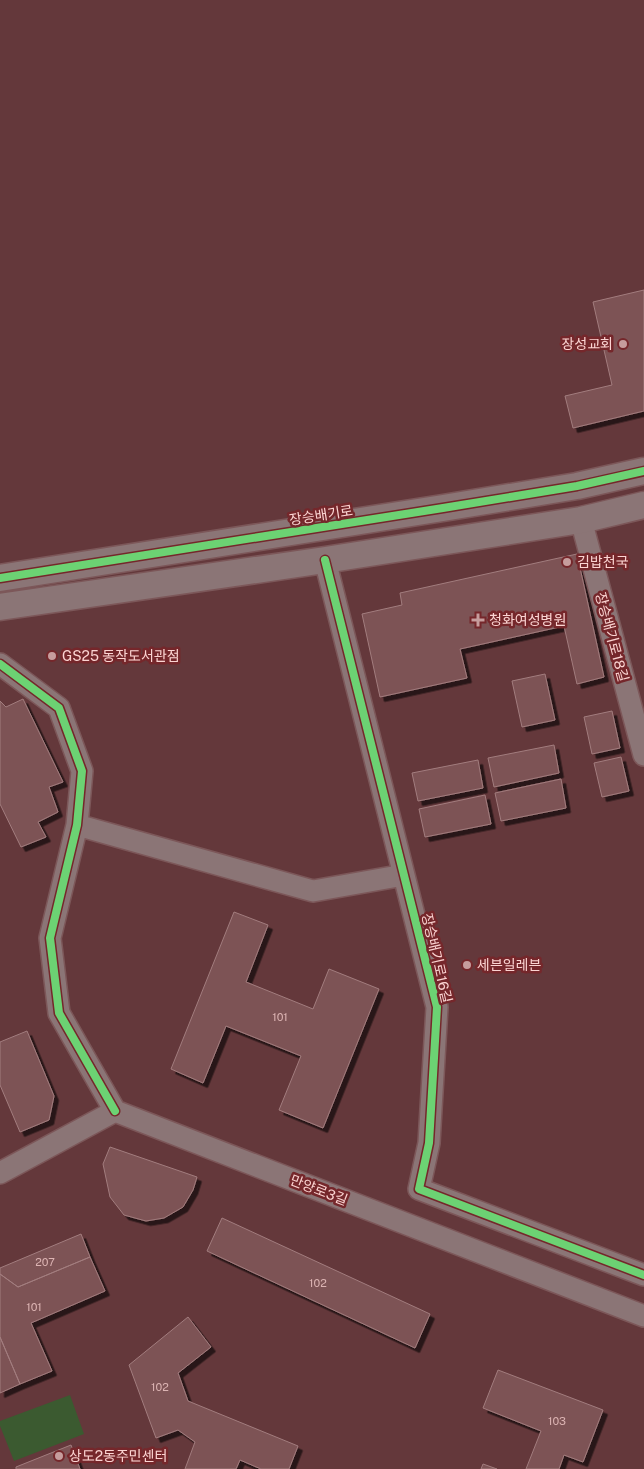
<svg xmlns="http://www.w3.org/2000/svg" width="644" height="1469" font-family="'Public Sans','Noto Sans KR',sans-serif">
<defs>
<filter id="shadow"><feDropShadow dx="4.5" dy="4.5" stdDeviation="0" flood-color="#0009"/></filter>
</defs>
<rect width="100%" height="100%" fill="#64383b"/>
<path fill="#3b5a30" d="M70 1395 84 1434 14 1461 0 1426V1421Z"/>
<path fill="#7d5255" stroke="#a27d7e" filter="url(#shadow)" d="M644 290V411L573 428 565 396 612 385 593 302Z
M577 554 604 677 577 684 564 626 460 649 467 678 380 697 362 614 402 605 400 593Z
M545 674 555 720 522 727 512 681Z
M23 699 63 782 49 787 58 812 38 822 46 837 21 847 0 804V701L6 707Z
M612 711 620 748 592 754 584 717Z
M554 745 559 773 494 787 488 758Z
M621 757 629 791 602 797 594 763Z
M478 760 483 788 418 801 412 773Z
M561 779 566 808 501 821 495 793Z
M485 795 491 824 425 837 419 809Z
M234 912 268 925 246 982 313 1009 329 969 379 989 323 1128 279 1110 301 1056 226 1026 203 1083 171 1069Z
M27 1031 54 1096 49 1120 20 1132 0 1085V1042Z
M110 1147 197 1177 193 1190 183 1207 164 1218 146 1221 124 1215 110 1197 103 1164Z
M222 1218 430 1314 415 1348 207 1251Z
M81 1234 90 1257 18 1287 0 1274V1268Z
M90 1257 105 1291 31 1323 52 1371 20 1384 0 1337V1274L18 1287Z
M188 1317 211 1347 178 1373 188 1401 298 1446 289 1469H261L240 1460 236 1469H185L195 1442 178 1430 156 1438 129 1365Z
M0 1337 20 1384 0 1393Z
M498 1370 603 1410 583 1462 564 1455 559 1469H526L541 1431 483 1408Z
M71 1445 80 1469H16V1467Z
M483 1464 497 1469H481Z"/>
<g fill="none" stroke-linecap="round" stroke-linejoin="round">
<defs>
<path id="minor" d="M581 520 644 755
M325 560 437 1007 429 1143 419 1189 644 1275
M0 664 59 708 82 771 77 825 50 938 59 1013 115 1111
M77 825 313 891 404 875
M0 1173 115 1111 644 1316"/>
<path id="tertiary" d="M0 578 443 508 577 486 644 471
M0 607 325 560 581 520 644 505"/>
</defs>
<use href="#minor" stroke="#7c5759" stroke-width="24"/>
<use href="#tertiary" stroke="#7c5759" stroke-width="29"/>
<use href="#minor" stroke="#8b7576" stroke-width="21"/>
<use href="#tertiary" stroke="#8b7576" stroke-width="26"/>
<defs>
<path id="cycleway" d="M325 560 437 1007 429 1143 419 1189 644 1275
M0 578 443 508 577 486 644 471
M0 664 59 708 82 771 77 825 50 938 59 1013 115 1111"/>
</defs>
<use href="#cycleway" stroke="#75272b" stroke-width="11"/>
<use href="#cycleway" stroke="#6cd273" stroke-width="8"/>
</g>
<g fill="#c69d9d" stroke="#75272b" stroke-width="2">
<circle cx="623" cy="344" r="5"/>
<circle cx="567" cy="562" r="5"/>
<path d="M475.5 612.5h5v5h5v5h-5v5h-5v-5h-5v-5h5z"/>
<circle cx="52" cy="656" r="5"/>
<circle cx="467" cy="965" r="5"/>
<circle cx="59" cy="1456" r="5"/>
</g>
<g text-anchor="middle" stroke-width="5" stroke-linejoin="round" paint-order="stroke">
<g font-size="11" fill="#dcb4b3">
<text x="280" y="1021">101</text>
<text x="45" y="1266">207</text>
<text x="318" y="1287">102</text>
<text x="34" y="1311">101</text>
<text x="160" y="1391">102</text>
<text x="557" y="1425">103</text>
</g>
<g font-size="14" fill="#fbd4d2" stroke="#75272b" text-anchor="start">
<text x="613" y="349" text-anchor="end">장성교회</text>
<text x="577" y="567">김밥천국</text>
<text x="489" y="625">청화여성병원</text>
<text x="62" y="661">GS25 동작도서관점</text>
<text x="477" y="970">세븐일레븐</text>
<text x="69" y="1461">상도2동주민센터</text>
</g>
<g font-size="14" fill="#fbd4d2" stroke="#75272b">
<text transform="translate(321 515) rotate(-9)" y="5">장승배기로</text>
<text transform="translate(612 637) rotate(75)" y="5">장승배기로18길</text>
<text transform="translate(437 958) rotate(77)" y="5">장승배기로16길</text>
<text transform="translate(319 1190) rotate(21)" y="5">만양로3길</text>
</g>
</g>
</svg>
